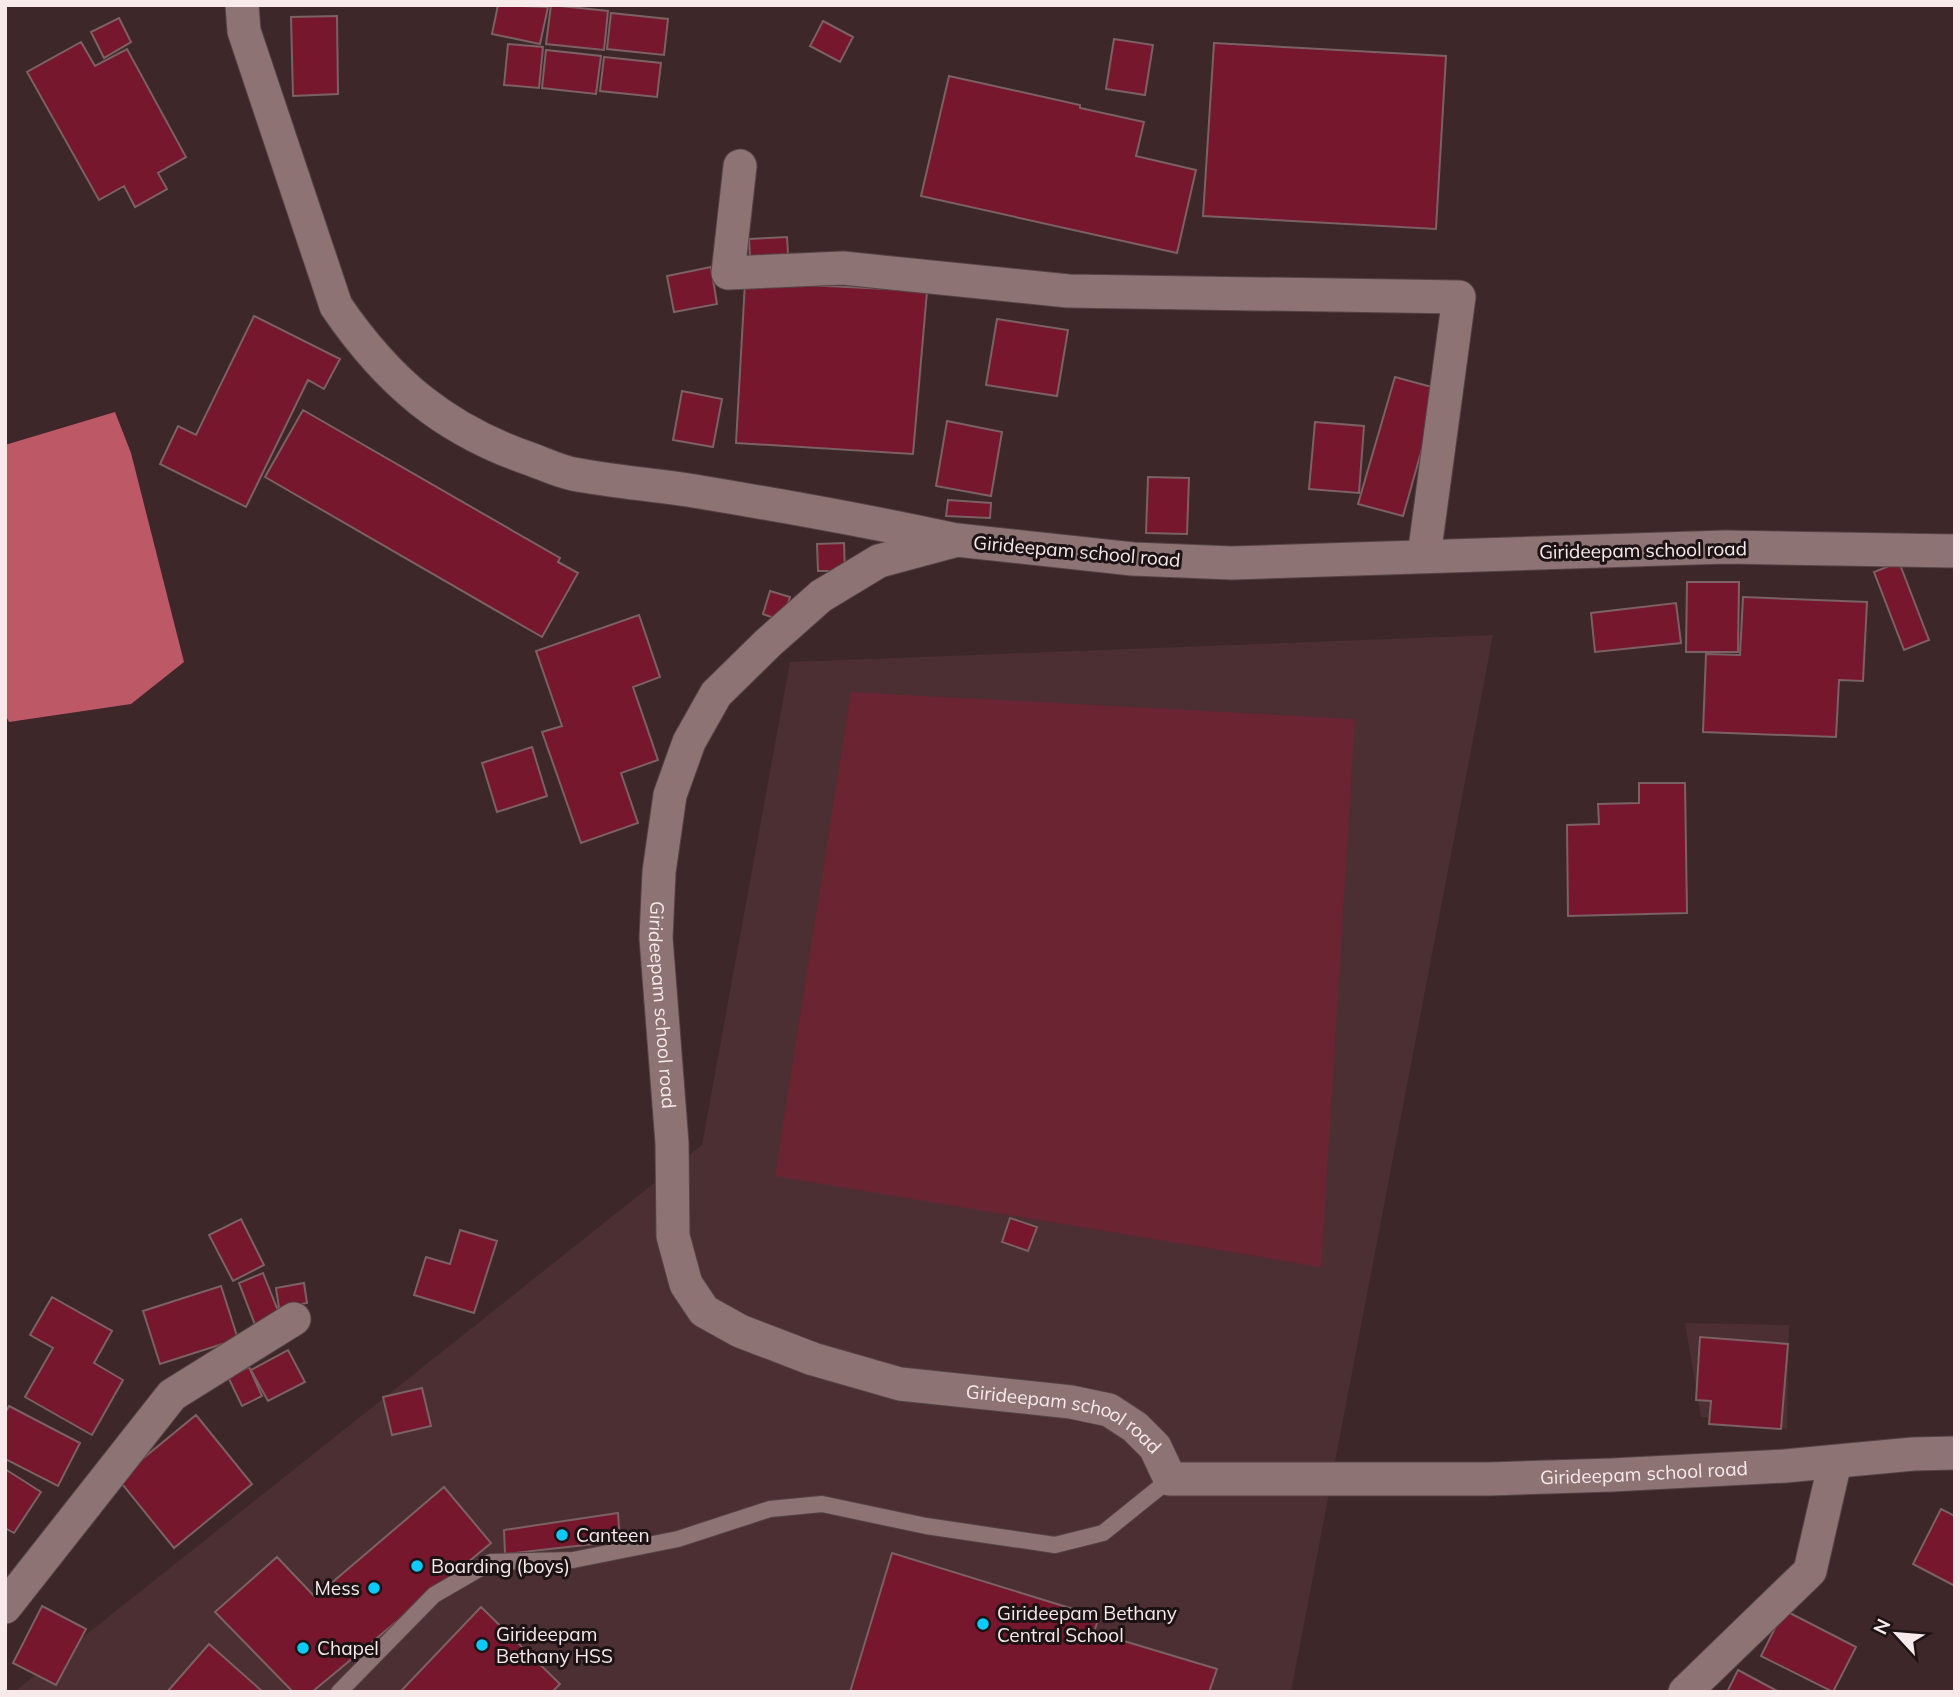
<svg xmlns="http://www.w3.org/2000/svg" width="1960" height="1697" font-family="Mulish,sans-serif">
<rect width="100%" height="100%" fill="#3d2729"/>
<path fill="#4c2f32" d="M1493 635 1291 1692H14L702 1145 790 662Z
M1685 1323 1789 1325 1787 1429 1701 1417Z"/>
<path fill="#6b2431" d="M851 692 1355 719 1321 1267 775 1176Z"/>
<path fill="#bd5967" d="M115 412 131 453 184 662 131 704 9 722 5 714V445Z"/>
<path fill="#76172d" stroke="#7b6163" stroke-width="2" d="M498 5 548 7 540 44 492 34Z
M551 5 608 11 604 50 546 44Z
M611 13 668 19 664 55 607 49Z
M337 16 338 94 293 96 291 17Z
M119 18 131 42 104 58 91 32Z
M823 21 853 37 840 62 810 46Z
M1114 39 1153 45 1145 95 1106 89Z
M81 42 95 66 127 49 186 157 158 173 167 189 135 207 124 186 99 200 27 72Z
M1214 43 1446 56 1436 229 1203 216Z
M508 44 543 47 539 88 504 85Z
M546 50 601 56 596 94 542 88Z
M604 57 661 63 657 97 600 91Z
M949 76 1080 105V108L1144 122 1136 156 1196 170 1177 253 921 196Z
M787 237 788 254 750 257 749 239Z
M711 267 717 304 674 312 667 276Z
M745 282 927 291 913 454 736 443Z
M254 316 340 359 324 389 308 380 246 507 160 464 178 426 196 435Z
M997 319 1068 330 1057 396 986 385Z
M1395 377 1439 389 1403 516 1358 504Z
M682 391 722 399 713 447 673 440Z
M303 410 560 558 558 562 578 573 542 637 265 477Z
M947 421 1002 432 991 496 936 486Z
M1315 422 1364 426 1359 493 1309 489Z
M1148 477 1189 478 1187 534 1146 533Z
M948 500 991 503 990 518 946 516Z
M844 543 845 571H818L817 544Z
M1899 562 1929 640 1904 650 1874 572Z
M1687 582H1739L1738 652H1686Z
M770 591 790 597 782 621 763 614Z
M1743 597 1867 602 1863 681 1839 680 1836 737 1703 732 1706 654 1740 655Z
M1676 603 1681 643 1595 652 1591 613Z
M639 615 660 677 633 687 658 760 621 773 638 823 581 843 542 732 562 726 536 651Z
M532 747 547 796 497 812 482 763Z
M1639 783H1685L1687 913 1568 916 1567 825 1599 824 1598 804 1639 803Z
M1010 1218 1037 1227 1028 1251 1002 1242Z
M241 1219 264 1265 233 1281 209 1235Z
M460 1230 497 1241 474 1313 414 1295 426 1257 450 1264Z
M263 1273 282 1321 257 1330 239 1283Z
M304 1283 307 1303 279 1308 276 1288Z
M221 1286 238 1339 160 1364 143 1311Z
M52 1297 112 1331 94 1363 123 1380 92 1435 25 1397 53 1348 30 1335Z
M1700 1337 1788 1344 1781 1429 1709 1424 1711 1401 1696 1400Z
M288 1350 305 1382 268 1401 251 1370Z
M249 1367 262 1396 242 1406 228 1377Z
M422 1388 431 1426 392 1435 383 1397Z
M9 1406 80 1443 58 1486 5 1459V1413Z
M196 1415 252 1484 174 1548 118 1479Z
M5 1469 41 1492 14 1533 5 1528Z
M444 1487 491 1543 312 1692H293L215 1612 277 1557 315 1597Z
M1941 1509 1955 1516V1586L1913 1564Z
M618 1513 620 1541 505 1554 504 1530Z
M892 1553 1099 1617 1094 1632 1217 1669 1209 1692H850Z
M42 1606 86 1629 56 1685 13 1663Z
M481 1607 560 1684 552 1692H400Z
M1784 1610 1856 1647 1833 1692 1761 1656Z
M209 1644 263 1692H167Z
M1738 1670 1779 1692H1727Z"/>
<g fill="none" stroke-linecap="round" stroke-linejoin="round">
<defs>
<path id="lane" d="M339 1692 434 1595 491 1562 573 1560 678 1539 770 1509 822 1504 926 1526 1055 1545 1103 1533 1170 1479"/>
<g id="street">
<path d="M242 5 244 31 336 306C388 382 444 430 533 460 546 465 559 471 573 474 615 482 658 485 700 492 784 506 868 521 951 539"/>
<path d="M740 166 728 273 843 268 1068 291 1459 297 1424 556"/>
<path id="s1" d="M1955 551 1725 547 1232 563 1133 559 957 540 879 561 821 596 768 643 716 694 689 742 670 795 659 872 656 938 672 1143 673 1236 686 1284 704 1311 740 1331 813 1359 900 1384 1071 1402 1109 1410 1135 1427 1155 1447 1170 1479H1488L1612 1475 1785 1466 1913 1454 1955 1453"/>
<path d="M5 1607 172 1395 294 1319"/>
<path d="M1685 1692 1810 1571 1835 1462"/>
</g>
</defs>
<use href="#lane" stroke="#564346" stroke-width="18"/>
<use href="#street" stroke="#564346" stroke-width="35"/>
<use href="#lane" stroke="#8e7375" stroke-width="16"/>
<use href="#street" stroke="#8e7375" stroke-width="33"/>
</g>
<g fill="#0ccafa" stroke="#1d1314" stroke-width="2.5">
<circle cx="562" cy="1535" r="7"/>
<circle cx="417" cy="1566" r="7"/>
<circle cx="374" cy="1588" r="7"/>
<circle cx="983" cy="1624" r="7"/>
<circle cx="482" cy="1645" r="7"/>
<circle cx="303" cy="1648" r="7"/>
</g>
<g text-anchor="middle" stroke-width="6" stroke-linejoin="round" paint-order="stroke">
<g font-size="19" fill="#f8e9ea" stroke="#1d1314">
<text transform="translate(1643 550) rotate(-1)" y="7">Girideepam school road</text>
<text transform="translate(1077 551) rotate(5)" y="7">Girideepam school road</text>
<text dy="7" stroke="none"><textPath href="#s1" startOffset="1614">Girideepam school road</textPath></text>
<text dy="7" stroke="none"><textPath href="#s1" startOffset="2308">Girideepam school road</textPath></text>
<text dy="7" stroke="none"><textPath href="#s1" startOffset="2917">Girideepam school road</textPath></text>
</g>
<g font-size="19" fill="#f8e9ea" stroke="#1d1314" text-anchor="start">
<text x="576" y="1542">Canteen</text>
<text x="431" y="1573">Boarding (boys)</text>
<text x="360" y="1595" text-anchor="end">Mess</text>
<text x="997" y="1620">Girideepam Bethany<tspan x="997" dy="22">Central School</tspan></text>
<text x="496" y="1641">Girideepam<tspan x="496" dy="22">Bethany HSS</tspan></text>
<text x="317" y="1655">Chapel</text>
</g>
</g>
<rect width="1960" height="1697" fill="none" stroke="#f8e9ea" stroke-width="14"/>
<g transform="translate(1897 1634) rotate(296)" stroke="#1d1314" stroke-width="5" paint-order="stroke">
<path d="M0-5L12 26L0 18L-12 26Z" fill="#f8e9ea"/>
<text y="-10" font-size="19" font-weight="bold" text-anchor="middle" fill="#f8e9ea">N</text>
</g>
</svg>
